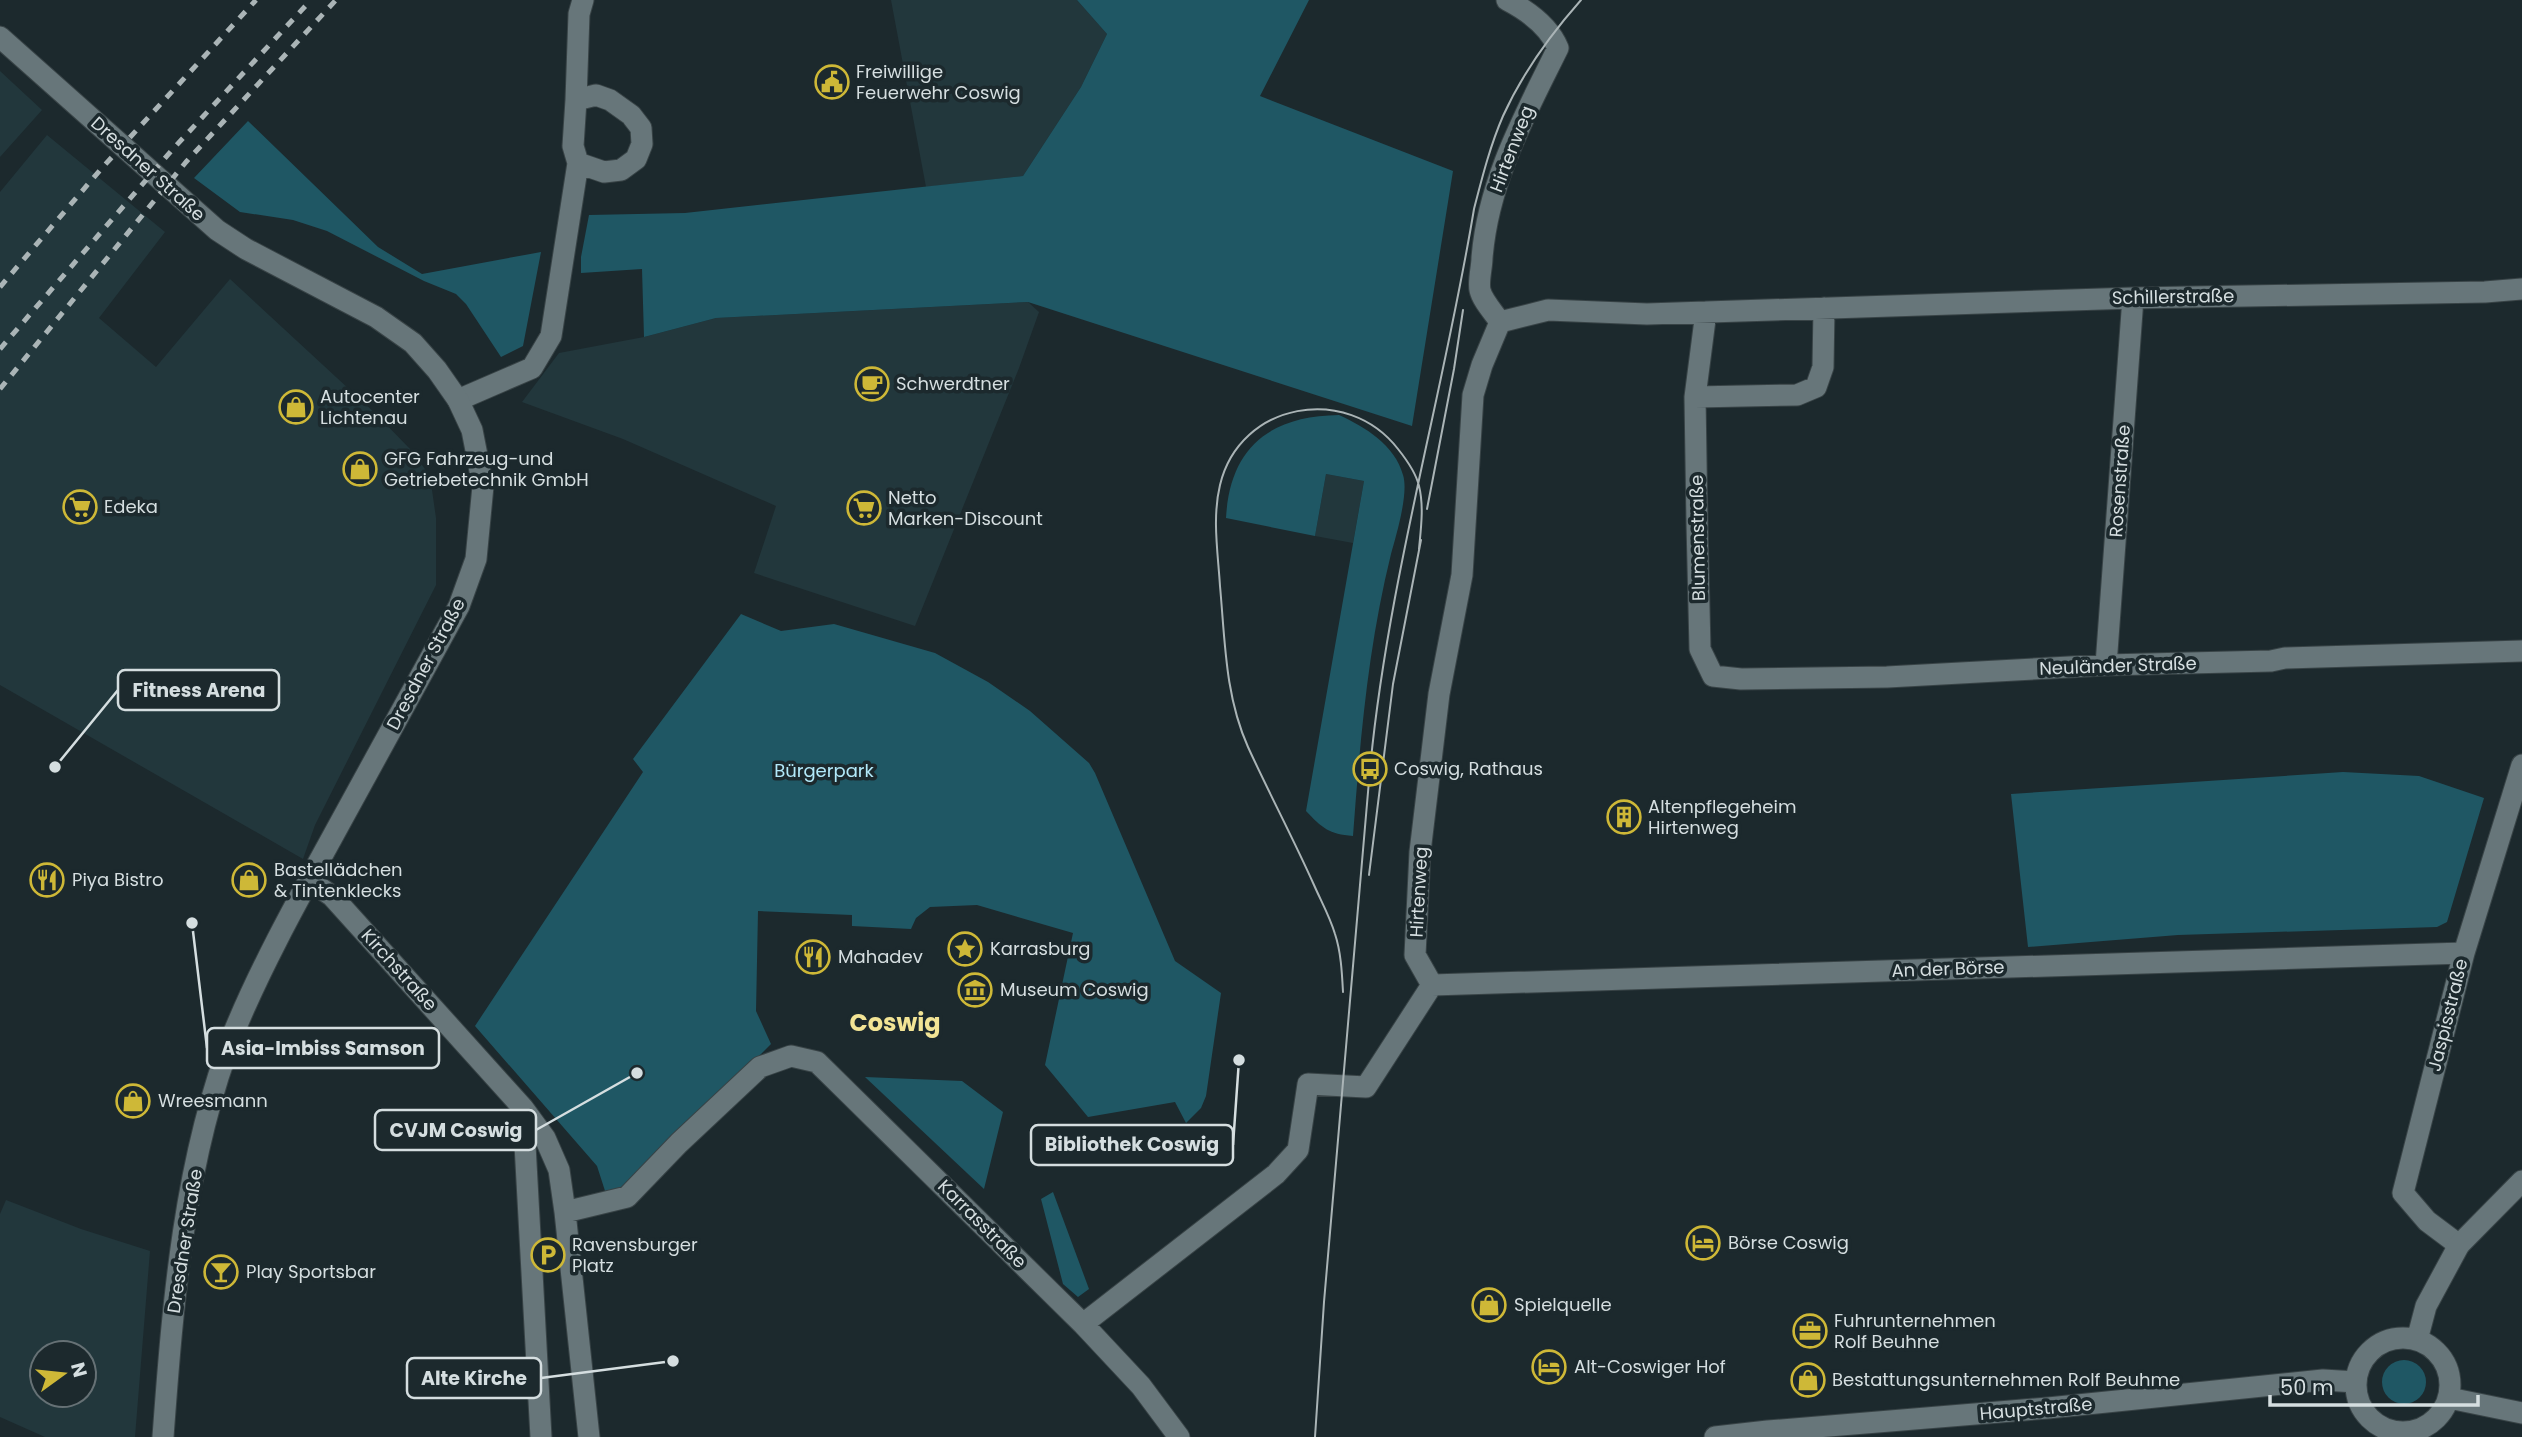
<svg xmlns="http://www.w3.org/2000/svg" width="2522" height="1437" font-family="Poppins,sans-serif">
<rect width="100%" height="100%" fill="#1c292d"/>
<path fill="#22373c" fill-rule="evenodd" d="M891 0H1077L1107 34 1081 87 1023 176 926 187Z
M0 71 42 110 0 157Z
M47 135 165 232 99 318 156 367 230 279 376 414 411 450 430 476 436 518V585L315 825 303 859 0 685V192Z
M1028 302 1039 312 1019 368 915 626 754 573 776 506 623 439 522 402 559 353 644 337 716 318Z
M1326 474 1364 481 1353 543 1315 536Z
M6 1200 81 1229 150 1251 135 1437H45L0 1417V1214ZM42 1353H84V1395H42Z"/>
<path fill="#1f5764" d="M1077 0H1309L1260 96 1453 171 1412 426 1028 302 716 318 644 337 642 269 581 273V257L589 215 685 213 1023 176 1081 87 1107 34Z
M248 121 378 247 422 274 541 252 523 346 501 357 466 304 456 294 424 281 327 231 293 220 240 212 194 178Z
M1339 415C1365 427 1395 445 1403 475 1409 493 1396 536 1391 554 1368 647 1360 741 1353 836 1329 834 1322 828 1306 811L1364 481 1326 474 1315 536 1226 518C1230 447 1270 416 1339 415Z
M741 614 781 631 834 624 935 653 988 682 1030 711 1089 763 1095 773 1175 961 1221 993 1206 1096 1201 1108 1186 1123 1175 1102 1088 1117 1045 1065 1073 933 977 905 930 907 916 918 911 929 852 926V915L758 911 756 1011 771 1044 626 1190 606 1194 597 1166 475 1026 643 772 633 759Z
M2343 772 2419 776 2484 798 2447 922 2437 927 2178 935 2028 947 2011 794Z
M865 1077 962 1081 1003 1112 984 1189Z
M1053 1192 1089 1289 1078 1297 1063 1284 1041 1199Z
M2382 1382a22 22 0 1 1 44 0a22 22 0 1 1-44 0Z"/>
<g fill="none" stroke-linecap="round" stroke-linejoin="round">
<defs>
<path id="street" d="M576 100 579 14 583 0
M1706 312 1695 397 1697 523 1700 649 1713 676 1741 679 1887 677 2106 665 2271 661 2285 658 2522 651
M1500 322 1548 310 1647 314 2133 298 2485 292 2522 289
M1500 322C1494 313 1482 300 1480 290 1478 281 1482 267 1482 258 1488 181 1525 115 1558 48 1549 26 1528 11 1507 0
M1695 397 1797 395 1816 387 1823 367 1824 308
M458 400 532 368 551 336 578 163 604 172 621 170 636 159 642 144 641 128 631 115 610 100 596 95 576 100 573 146 578 163
M2106 665 2133 298
M309 880 332 896 523 1108 545 1138 559 1170 565 1212 589 1437
M1432 985 2464 953
M1432 985 1415 955 1420 852 1439 694 1462 575 1473 395 1482 365 1500 322
M523 1108 541 1437
M565 1212 627 1197 679 1143 760 1067 791 1056 817 1062 1083 1324 1141 1386 1179 1437
M2459 1245 2427 1221 2403 1193 2464 953 2522 765
M1083 1324 1276 1174 1298 1150 1308 1084 1366 1087 1432 985
M2396 1437V1432"/>
<path id="secondary" d="M0 37 217 230 246 249 376 317 413 343 437 370 458 400 472 430 483 486 476 559 459 606C418 682 376 758 334 834 299 898 262 964 234 1032 184 1160 173 1301 163 1437
M2356 1385a47 47 0 1 1 94 0a47 47 0 1 1-94 0Z
M2417 1340 2426 1306 2459 1245 2522 1181
M2449 1398 2522 1413
M1715 1437 1768 1431 2048 1408 2323 1380 2356 1382"/>
</defs>
<use href="#street" stroke="#384346" stroke-width="23"/>
<use href="#secondary" stroke="#384346" stroke-width="23"/>
<use href="#street" stroke="#67767a" stroke-width="21"/>
<use href="#secondary" stroke="#67767a" stroke-width="21"/>
<path stroke="#aab4b6" stroke-width="2" d="M1427 509 1454 369 1463 310
M1369 875 1393 684 1421 540
M1343 992C1342 973 1341 952 1335 934 1330 917 1321 901 1314 885 1293 838 1269 793 1248 747 1225 696 1225 640 1220 586 1218 553 1212 518 1220 485 1240 402 1347 383 1398 449 1406 459 1416 473 1419 486 1424 506 1421 528 1419 549
M1315 1437 1324 1302 1370 769C1388 580 1443 396 1474 209 1482 178 1490 146 1503 116 1522 74 1550 35 1581 0"/>
<path stroke="#aab4b6" stroke-width="5" stroke-dasharray="9 9" stroke-linecap="butt" d="M0 287 101 169 256 0
M0 349 172 150 311 0
M0 389 186 162 336 0"/>
</g>
<defs>
<symbol id="civic-ring" viewBox="-11 -11 22 22"><circle r="9.5" fill="#1c292d" stroke="#ceb837" stroke-width="1.5"/><path d="M-.6-6.5H3V-4.5H.6V-3L4-1V1h2V6H-6V1h2V-1L-.6-3ZM-1.2 2.5V6h2.4V2.5Z" fill="#ceb837"/></symbol>
<symbol id="cafe-ring" viewBox="-11 -11 22 22"><circle r="9.5" fill="#1c292d" stroke="#ceb837" stroke-width="1.5"/><path d="M-5.5-4.5H6V0H3Q3 3.5 0 3.5H-2.5Q-5.5 3.5-5.5 0ZM3-3.2v2h1.7v-2ZM-6 4.5H4V6H-6Z" fill="#ceb837"/></symbol>
<symbol id="shop-ring" viewBox="-11 -11 22 22"><circle r="9.5" fill="#1c292d" stroke="#ceb837" stroke-width="1.5"/><path d="M-5-2.5h2.3a2.7 3.5 0 0 1 5.4 0H5L5.5 6h-11ZM-1.5-2.5h3a1.5 2.3 0 0 0-3 0Z" fill="#ceb837"/></symbol>
<symbol id="supermarket-ring" viewBox="-11 -11 22 22"><circle r="9.5" fill="#1c292d" stroke="#ceb837" stroke-width="1.5"/><path d="M-6-5.5h2.5l.6 2H6L4.5 2H-2.5L-4.4-4H-6ZM-1.5 3.2a1.3 1.3 0 1 0 .1 0ZM3 3.2a1.3 1.3 0 1 0 .1 0Z" fill="#ceb837"/></symbol>
<symbol id="bus-ring" viewBox="-11 -11 22 22"><circle r="9.5" fill="#1c292d" stroke="#ceb837" stroke-width="1.5"/><path d="M-5-6H5V4H4V6H2V4H-2V6H-4V4H-5ZM-3.5-4V0h7V-4ZM-3.5 1.2v1.5H-2V1.2ZM2 1.2v1.5H3.5V1.2Z" fill="#ceb837"/></symbol>
<symbol id="building-ring" viewBox="-11 -11 22 22"><circle r="9.5" fill="#1c292d" stroke="#ceb837" stroke-width="1.5"/><path d="M-4-6H4V6H1V3H-1V6H-4ZM-2.5-4.3h1.7v1.8h-1.7ZM.8-4.3h1.7v1.8H.8ZM-2.5-1h1.7V.8h-1.7ZM.8-1h1.7V.8H.8Z" fill="#ceb837"/></symbol>
<symbol id="restaurant-ring" viewBox="-11 -11 22 22"><circle r="9.5" fill="#1c292d" stroke="#ceb837" stroke-width="1.5"/><path d="M-5-6h1v4h1v-4h1v4h1v-4h1v5L-1.5 .5V6h-2V.5L-5-1ZM5-6V6H3V1.5H1.5Q1.5-4 5-6Z" fill="#ceb837"/></symbol>
<symbol id="sight-ring" viewBox="-11 -11 22 22"><circle r="9.5" fill="#1c292d" stroke="#ceb837" stroke-width="1.5"/><path d="M0-6L1.8-2.2L6-1.7L2.9 1.2L3.7 5.4L0 3.3L-3.7 5.4L-2.9 1.2L-6-1.7L-1.8-2.2Z" fill="#ceb837"/></symbol>
<symbol id="museum-ring" viewBox="-11 -11 22 22"><circle r="9.5" fill="#1c292d" stroke="#ceb837" stroke-width="1.5"/><path d="M0-6L6-3V-2H-6V-3ZM-5-1h2V3h-2ZM-1-1h2V3h-2ZM3-1h2V3H3ZM-6 4H6V6H-6Z" fill="#ceb837"/></symbol>
<symbol id="hotel-ring" viewBox="-11 -11 22 22"><circle r="9.5" fill="#1c292d" stroke="#ceb837" stroke-width="1.5"/><path d="M-6-4.5h1.5V1H6V5H4.5V3h-9V5H-6ZM-4 0a1.8 1.8 0 1 1 3.6 0ZM.5 0V-2.5h3Q6-2.5 6 0Z" fill="#ceb837"/></symbol>
<symbol id="parking-ring" viewBox="-11 -11 22 22"><circle r="9.5" fill="#1c292d" stroke="#ceb837" stroke-width="1.5"/><path d="M-3.5-5.5H1a3.5 3.5 0 0 1 0 7H-1V5.5H-3.5ZM-1-3.4V-.6H.8a1.4 1.4 0 0 0 0-2.8Z" fill="#ceb837"/></symbol>
<symbol id="bar-ring" viewBox="-11 -11 22 22"><circle r="9.5" fill="#1c292d" stroke="#ceb837" stroke-width="1.5"/><path d="M-6-5H6L.8 .8V4.5H3.5V6h-7V4.5H-.8V.8Z" fill="#ceb837"/></symbol>
<symbol id="office-ring" viewBox="-11 -11 22 22"><circle r="9.5" fill="#1c292d" stroke="#ceb837" stroke-width="1.5"/><path d="M-6-3h4V-5.5h4V-3h4V5H-6ZM-1-4.5V-3h2v-1.5ZM-6 0V1H6V0Z" fill="#ceb837"/></symbol>
</defs>
<g fill-rule="evenodd">
<use href="#civic-ring" x="813" y="63" width="38" height="38"/>
<use href="#cafe-ring" x="853" y="365" width="38" height="38"/>
<use href="#shop-ring" x="277" y="388" width="38" height="38"/>
<use href="#shop-ring" x="341" y="450" width="38" height="38"/>
<use href="#supermarket-ring" x="61" y="488" width="38" height="38"/>
<use href="#supermarket-ring" x="845" y="489" width="38" height="38"/>
<use href="#bus-ring" x="1351" y="750" width="38" height="38"/>
<use href="#building-ring" x="1605" y="798" width="38" height="38"/>
<use href="#restaurant-ring" x="28" y="861" width="38" height="38"/>
<use href="#shop-ring" x="230" y="861" width="38" height="38"/>
<use href="#sight-ring" x="946" y="930" width="38" height="38"/>
<use href="#restaurant-ring" x="794" y="938" width="38" height="38"/>
<use href="#museum-ring" x="956" y="971" width="38" height="38"/>
<use href="#shop-ring" x="114" y="1082" width="38" height="38"/>
<use href="#hotel-ring" x="1684" y="1224" width="38" height="38"/>
<use href="#parking-ring" x="529" y="1236" width="38" height="38"/>
<use href="#bar-ring" x="202" y="1253" width="38" height="38"/>
<use href="#shop-ring" x="1470" y="1286" width="38" height="38"/>
<use href="#office-ring" x="1791" y="1312" width="38" height="38"/>
<use href="#hotel-ring" x="1530" y="1348" width="38" height="38"/>
<use href="#shop-ring" x="1789" y="1361" width="38" height="38"/>
</g>
<g text-anchor="middle" stroke-width="7" stroke-linejoin="round" paint-order="stroke">
<g font-size="18" fill="#d5dee0" stroke="#1c292d" text-anchor="start">
<text x="856" y="78">Freiwillige<tspan x="856" dy="21">Feuerwehr Coswig</tspan></text>
<text x="896" y="390">Schwerdtner</text>
<text x="320" y="403">Autocenter<tspan x="320" dy="21">Lichtenau</tspan></text>
<text x="384" y="465">GFG Fahrzeug-und<tspan x="384" dy="21">Getriebetechnik GmbH</tspan></text>
<text x="888" y="504">Netto<tspan x="888" dy="21">Marken-Discount</tspan></text>
<text x="104" y="513">Edeka</text>
<text x="1394" y="775">Coswig, Rathaus</text>
<text x="1648" y="813">Altenpflegeheim<tspan x="1648" dy="21">Hirtenweg</tspan></text>
<text x="274" y="876">Bastellädchen<tspan x="274" dy="21">&amp; Tintenklecks</tspan></text>
<text x="72" y="886">Piya Bistro</text>
<text x="990" y="955">Karrasburg</text>
<text x="838" y="963">Mahadev</text>
<text x="1000" y="996">Museum Coswig</text>
<text x="158" y="1107">Wreesmann</text>
<text x="1728" y="1249">Börse Coswig</text>
<text x="572" y="1251">Ravensburger<tspan x="572" dy="21">Platz</tspan></text>
<text x="246" y="1278">Play Sportsbar</text>
<text x="1514" y="1311">Spielquelle</text>
<text x="1834" y="1327">Fuhrunternehmen<tspan x="1834" dy="21">Rolf Beuhne</tspan></text>
<text x="1574" y="1373">Alt-Coswiger Hof</text>
<text x="1832" y="1386">Bestattungsunternehmen Rolf Beuhme</text>
</g>
<g font-size="18" fill="#d5dee0" stroke="#1c292d">
<text transform="translate(1512 149) rotate(-69)" y="6">Hirtenweg</text>
<text transform="translate(148 169) rotate(42)" y="6">Dresdner Straße</text>
<text transform="translate(2173 297) rotate(-1)" y="6">Schillerstraße</text>
<text transform="translate(2120 481) rotate(-86)" y="6">Rosenstraße</text>
<text transform="translate(1698 538) rotate(-91)" y="6">Blumenstraße</text>
<text transform="translate(426 664) rotate(-62)" y="6">Dresdner Straße</text>
<text transform="translate(2118 666) rotate(-2)" y="6">Neuländer Straße</text>
<text transform="translate(1419 892) rotate(-87)" y="6">Hirtenweg</text>
<text transform="translate(1948 969) rotate(-2)" y="6">An der Börse</text>
<text transform="translate(399 970) rotate(48)" y="6">Kirchstraße</text>
<text transform="translate(2448 1015) rotate(-76)" y="6">Jaspisstraße</text>
<text transform="translate(982 1224) rotate(45)" y="6">Karrasstraße</text>
<text transform="translate(185 1241) rotate(-81)" y="6">Dresdner Straße</text>
<text transform="translate(2036 1409) rotate(-5)" y="6">Hauptstraße</text>
</g>
<g font-size="18" fill="#b2e9f9" stroke="#1c292d">
<text x="824" y="777">Bürgerpark</text>
</g>
<g font-size="24" font-weight="bold" fill="#f2e495" stroke="#1c292d">
<text x="895" y="1031">Coswig</text>
</g>
</g>
<path fill="none" stroke="#d5dee0" stroke-width="2.5" d="M55 767L118 690M192 923L207 1048M637 1073L536 1130M1239 1060L1233 1145M673 1361L541 1378"/>
<g fill="#d5dee0" stroke="#1c292d" stroke-width="2.5">
<circle cx="55" cy="767" r="7"/>
<circle cx="192" cy="923" r="7"/>
<circle cx="637" cy="1073" r="7"/>
<circle cx="1239" cy="1060" r="7"/>
<circle cx="673" cy="1361" r="7"/>
</g>
<g fill="#1c292d" stroke="#d5dee0" stroke-width="2.5">
<rect x="118" y="670" width="161" height="40" rx="7"/>
<rect x="207" y="1028" width="232" height="40" rx="7"/>
<rect x="375" y="1110" width="161" height="40" rx="7"/>
<rect x="1031" y="1125" width="202" height="40" rx="7"/>
<rect x="407" y="1358" width="134" height="40" rx="7"/>
</g>
<g font-size="19" text-anchor="middle" font-weight="bold" fill="#d5dee0">
<text x="199" y="697">Fitness Arena</text>
<text x="323" y="1055">Asia-Imbiss Samson</text>
<text x="456" y="1137">CVJM Coswig</text>
<text x="1132" y="1151">Bibliothek Coswig</text>
<text x="474" y="1385">Alte Kirche</text>
</g>
<g transform="translate(63 1374) rotate(75)"><circle r="33" fill="#1c292d" stroke="#667175" stroke-width="2"/>
<path d="M0-5L12 26L0 18L-12 26Z" fill="#ceb837"/>
<text y="-10" font-size="19" font-weight="bold" text-anchor="middle" fill="#d5dee0">N</text>
</g>
<path d="M2270 1395v10h208v-10" fill="none" stroke="#d5dee0" stroke-width="3.5"/>
<text x="2280" y="1395" font-size="21" fill="#d5dee0" stroke="#1c292d" stroke-width="5" paint-order="stroke">50 m</text>
</svg>
